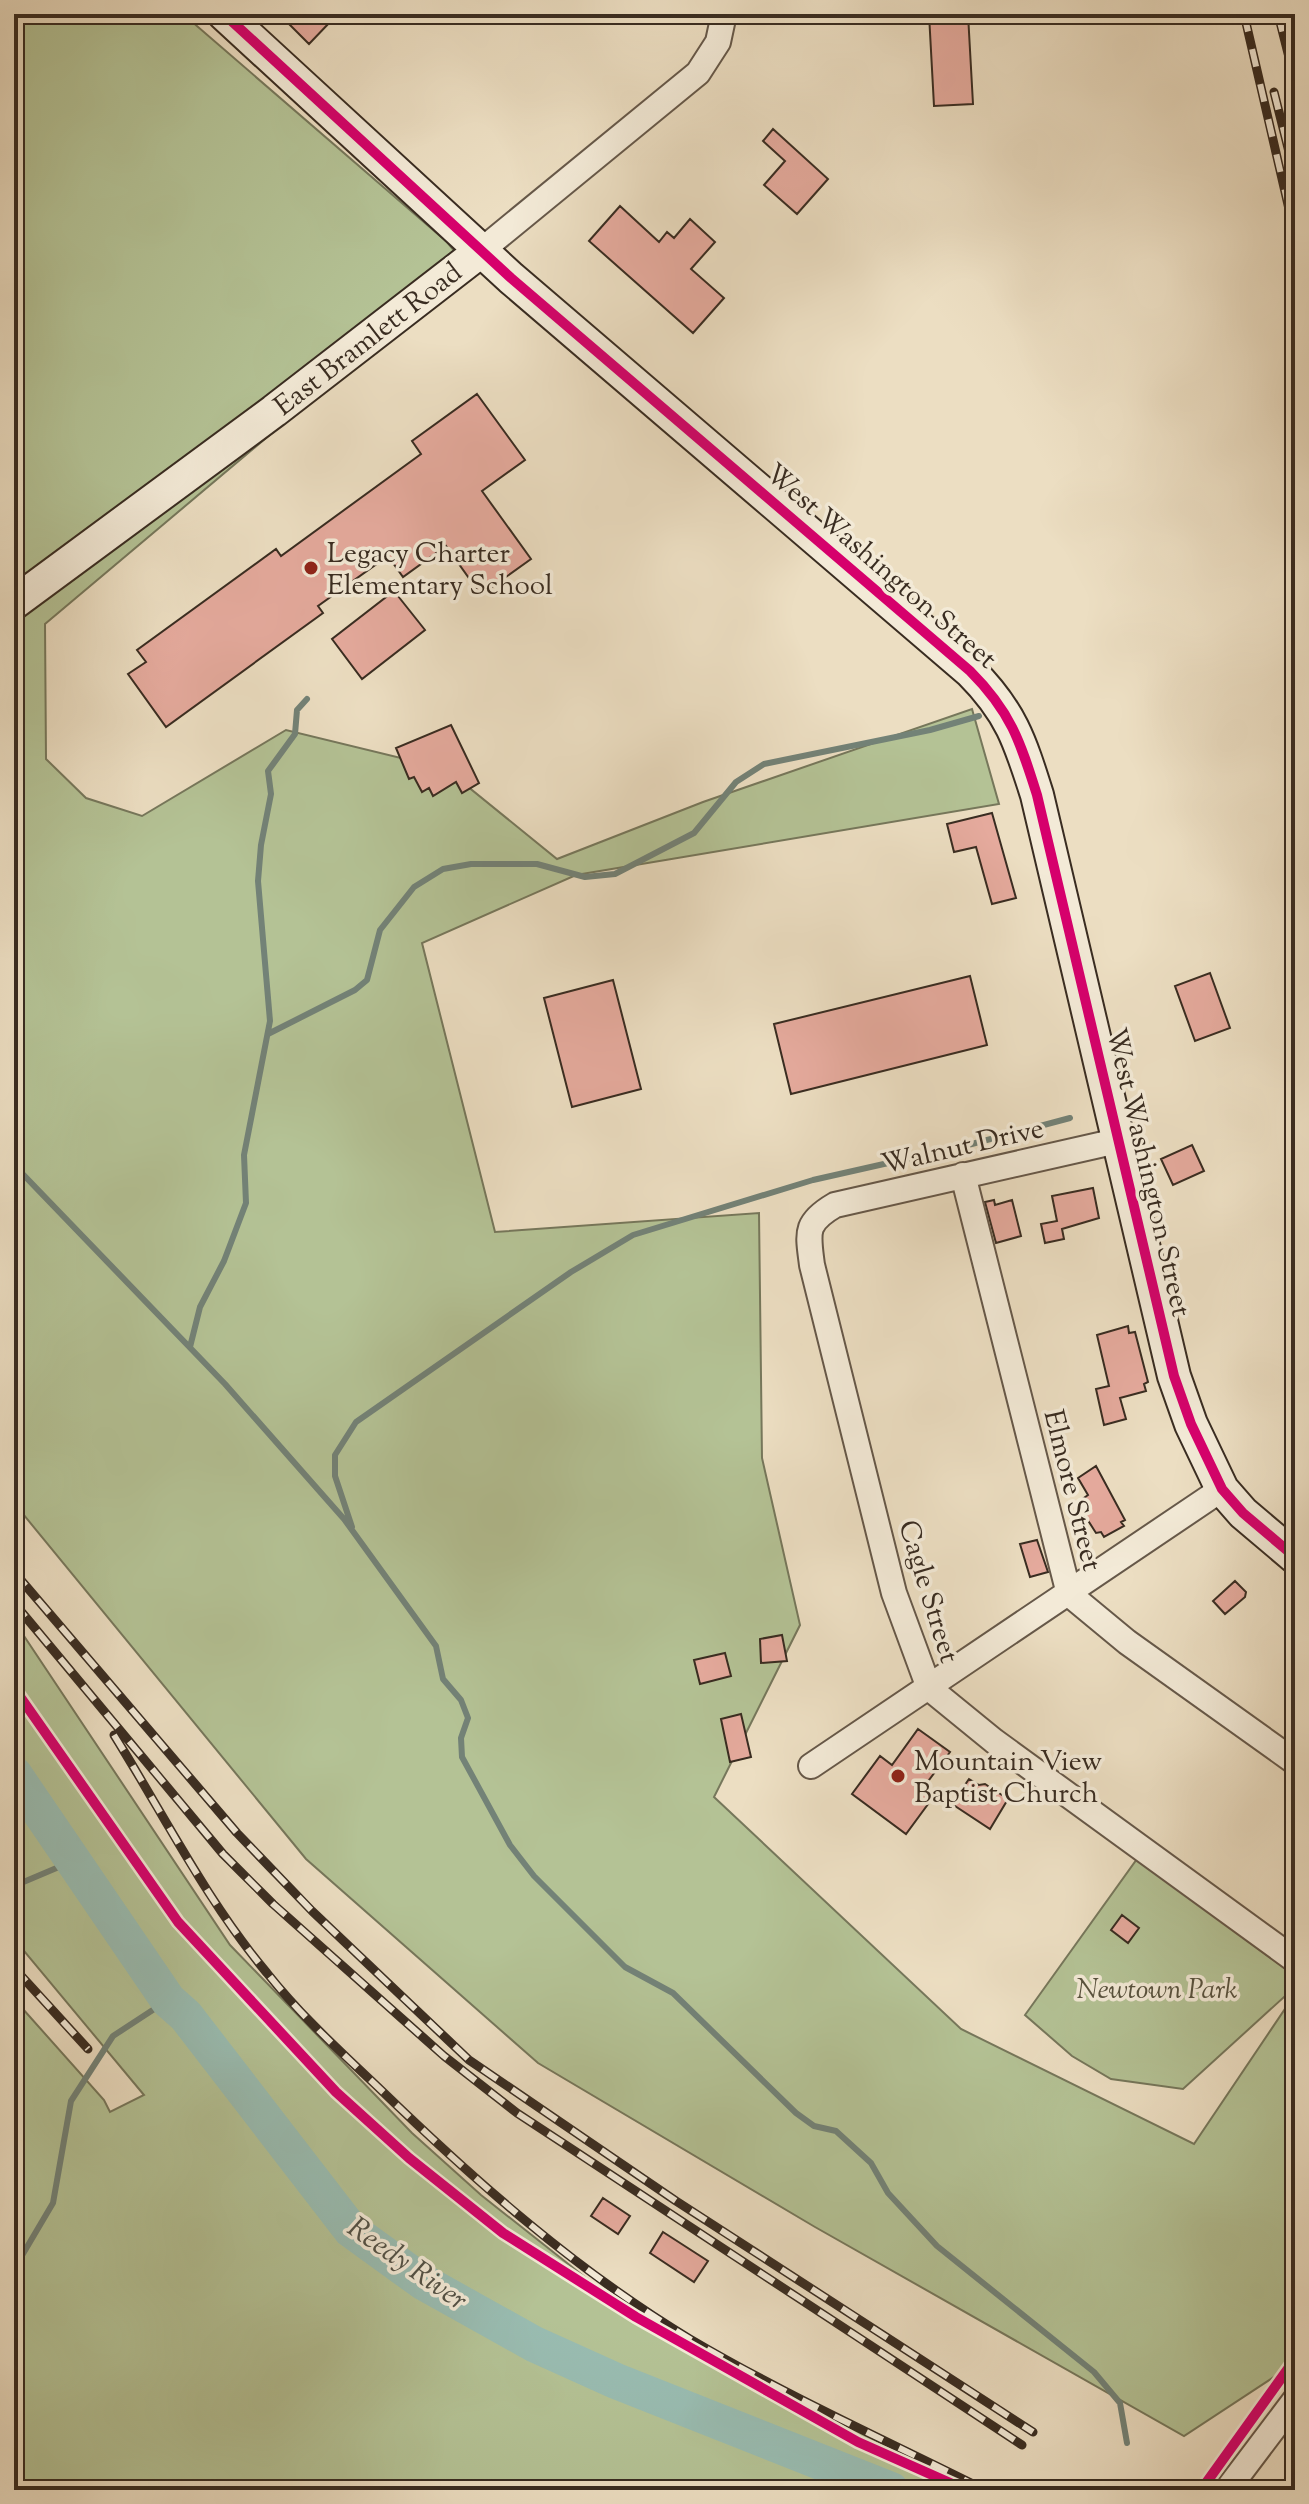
<svg xmlns="http://www.w3.org/2000/svg" width="1309" height="2504" font-family="'Sorts Mill Goudy',serif">
<rect width="100%" height="100%" fill="#ecdec2"/>
<filter id="stains"><feTurbulence type="fractalNoise" baseFrequency=".0025" numOctaves="4"/><feColorMatrix values="0 0 0 0 .2 0 0 0 0 .09 0 0 0 0 .02 0 0 0 .5 -.17"/></filter>
<radialGradient id="worn" r=".72"><stop offset=".6" stop-color="#630" stop-opacity="0"/><stop offset="1" stop-color="#630" stop-opacity=".3"/></radialGradient>
<path fill="#b4c295" stroke="#76775b" stroke-width="2" d="M14 14H183L447 242 468 268 45 624 46 759 86 798 142 816 286 730 446 769 557 859 703 802 972 709 999 804 576 875 422 943 495 1232 759 1213 762 1458 800 1625 714 1797 961 2029 1194 2144 1295 1994V2347L1280 2373 1184 2436 815 2227 538 2063 306 1859 14 1503Z
M14 1621 230 1945 412 2133 481 2195 586 2278 676 2340 977 2490H14V1999L104 2100 110 2112 144 2095 14 1939Z
M1137 1859 1295 1976V1987L1183 2089 1111 2079 1072 2056 1025 2015Z"/>
<g fill="none" stroke-linecap="round" stroke-linejoin="round">
<path stroke="#738277" stroke-width="6" d="M268 1034 355 990 367 980 380 930 414 887 443 869 471 864H537L585 877 615 874 694 833 736 782 764 764 930 730 979 716
M14 1165 225 1384 344 1519 436 1646 443 1679 461 1700 468 1718 461 1738 462 1757 510 1845 534 1876 625 1967 673 1993 796 2113 814 2126 836 2131 871 2163 888 2193 937 2246 1094 2372 1120 2403 1127 2443
M190 1347 200 1307 224 1261 246 1203 244 1155 270 1021 258 881 261 845 271 794 268 771 295 734 297 710 307 699
M352 1527 335 1476V1455L356 1422 571 1272 633 1235 813 1180 968 1145 1070 1118
M14 1886 73 1861
M14 2269 53 2203 71 2101 113 2036 168 2000"/>
<path stroke="#99bcb1" stroke-width="36" d="M14 1774 168 2000 186 2016 351 2230 423 2282 534 2344 616 2381 891 2490"/>
</g>
<path fill="#e5aa9d" stroke="#392c21" stroke-width="2" d="M279 14H323L331 21 309 44Z
M929 14H968L973 104 934 106Z
M773 129 828 179 797 214 764 185 785 161 763 141Z
M620 206 659 242 667 232 674 238 690 219 715 242 691 269 724 298 693 333 589 241Z
M477 394 525 460 482 491 531 559 481 595 446 546 403 577 388 556 318 606 323 613 166 727 128 674 146 662 137 650 276 549 281 556 421 454 412 441Z
M394 591 425 630 362 679 332 639Z
M451 725 479 783 462 793 456 782 433 796 429 788 422 792 414 777 409 779 396 748Z
M992 813 1016 898 992 904 976 847 954 852 947 824Z
M1210 973 1230 1028 1195 1041 1175 986Z
M970 976 987 1045 791 1094 774 1024Z
M613 980 641 1089 572 1107 544 998Z
M1192 1145 1204 1171 1173 1185 1161 1159Z
M1093 1188 1099 1218 1062 1229 1064 1239 1045 1243 1041 1224 1057 1221 1052 1196Z
M994 1200 995 1205 1012 1200 1021 1236 996 1243 985 1202Z
M1128 1326 1129 1333 1135 1332 1148 1382 1144 1384 1146 1391 1120 1398 1126 1419 1104 1425 1096 1389 1109 1386 1097 1335Z
M1096 1466 1125 1520 1121 1522 1124 1526 1104 1537 1101 1532 1096 1533 1082 1511 1086 1508 1081 1500 1088 1495 1078 1478Z
M1037 1540 1048 1572 1030 1577 1020 1544Z
M1235 1581 1246 1592 1245 1597 1225 1614 1213 1601Z
M782 1635 787 1661 761 1663 760 1639Z
M725 1653 731 1676 700 1684 694 1660Z
M741 1714 751 1757 730 1762 721 1719Z
M918 1729 950 1752 923 1788 934 1796 906 1834 852 1794 880 1756 892 1765Z
M969 1779 979 1785 985 1784 1008 1799 990 1829 952 1804Z
M1122 1915 1139 1928 1128 1943 1111 1930Z
M603 2198 630 2216 618 2234 591 2216Z
M663 2232 708 2261 694 2282 650 2253Z"/>
<g fill="none" stroke-linecap="round" stroke-linejoin="round">
<defs>
<path id="street" d="M482 250 698 73 718 42 724 14
M1117 1141 835 1205C804 1223 808 1233 812 1265L894 1593 929 1688 994 1741 1295 1960
M963 1175 1069 1594 1127 1642 1295 1762
M811 1766 1222 1489
M1227 2490 1295 2400"/>
<path id="secondary" d="M224 14 511 278 970 671C1011 712 1020 741 1037 795L1174 1376 1191 1424 1222 1489 1243 1513 1295 1557
M14 603 274 411 482 250"/>
</defs>
<use href="#street" stroke="#665849" stroke-width="28"/>
<use href="#secondary" stroke="#392c21" stroke-width="36"/>
<use href="#street" stroke="#f3ead7" stroke-width="24"/>
<use href="#secondary" stroke="#f3ead7" stroke-width="32"/>
<defs>
<path id="rail" d="M1244 14 1295 235
M1278 14 1295 81
M1274 92 1295 176
M14 1572 237 1833 312 1911 469 2060 676 2201 1033 2432
M14 1603 223 1854 273 1904 444 2056 517 2113 1022 2445
M114 1735C164 1815 206 1900 267 1973 301 2016 341 2052 381 2090 475 2181 577 2271 690 2339 785 2395 887 2441 985 2490
M14 1968 88 2049"/>
</defs>
<use href="#rail" stroke="#392c21" stroke-width="9"/>
<use href="#rail" stroke="#f3ead7" stroke-width="6" stroke-dasharray="18" stroke-linecap="butt"/>
<defs>
<path id="cycleway" d="M224 14 511 278 970 671C1011 712 1020 741 1037 795L1174 1376 1191 1424 1222 1489 1243 1513 1295 1557
M14 1688 178 1922 336 2092 409 2158 503 2233 636 2317 858 2442 966 2490
M1201 2490 1295 2359"/>
</defs>
<use href="#cycleway" stroke="#f3ead7" stroke-width="15"/>
<use href="#cycleway" stroke="#d6006c" stroke-width="10"/>
</g>
<g fill="#8f2418" stroke="#f3ead7" stroke-width="3">
<circle cx="311" cy="568" r="8"/>
<circle cx="898" cy="1776" r="8"/>
</g>
<g text-anchor="middle" stroke-width="7" stroke-linejoin="round" paint-order="stroke">
<g font-size="28" fill="#392c21" stroke="#f3ead7">
<text transform="translate(367 338) rotate(-38)" y="10">East Bramlett Road</text>
<text transform="translate(882 565) rotate(41)" y="10">West Washington Street</text>
<text transform="translate(962 1145) rotate(-13)" y="10">Walnut Drive</text>
<text transform="translate(1150 1172) rotate(77)" y="10">West Washington Street</text>
<text transform="translate(1074 1490) rotate(76)" y="10">Elmore Street</text>
<text transform="translate(930 1591) rotate(73)" y="10">Cagle Street</text>
</g>
<g font-size="28" fill="#392c21" stroke="#f3ead7" text-anchor="start">
<text x="327" y="562">Legacy Charter<tspan x="327" dy="32">Elementary School</tspan></text>
<text x="914" y="1770">Mountain View<tspan x="914" dy="32">Baptist Church</tspan></text>
</g>
<g font-size="28" font-style="italic" fill="#58523e" stroke="#f3ead7">
<text x="1157" y="1998">Newtown Park</text>
</g>
<g font-size="30" font-style="italic" fill="#515045" stroke="#f3ead7">
<text transform="translate(408 2263) rotate(35)" y="10">Reedy River</text>
</g>
</g>
<rect width="1309" height="2504" fill="none" stroke="#ecdec2" stroke-width="48"/>
<rect x="16" y="16" width="1277" height="2472" fill="none" stroke="#392c21" stroke-width="4"/>
<rect x="24" y="24" width="1261" height="2456" fill="none" stroke="#392c21" stroke-width="2"/>
<rect width="100%" height="100%" filter="url(#stains)"/>
<rect width="100%" height="100%" fill="url(#worn)"/>
</svg>
